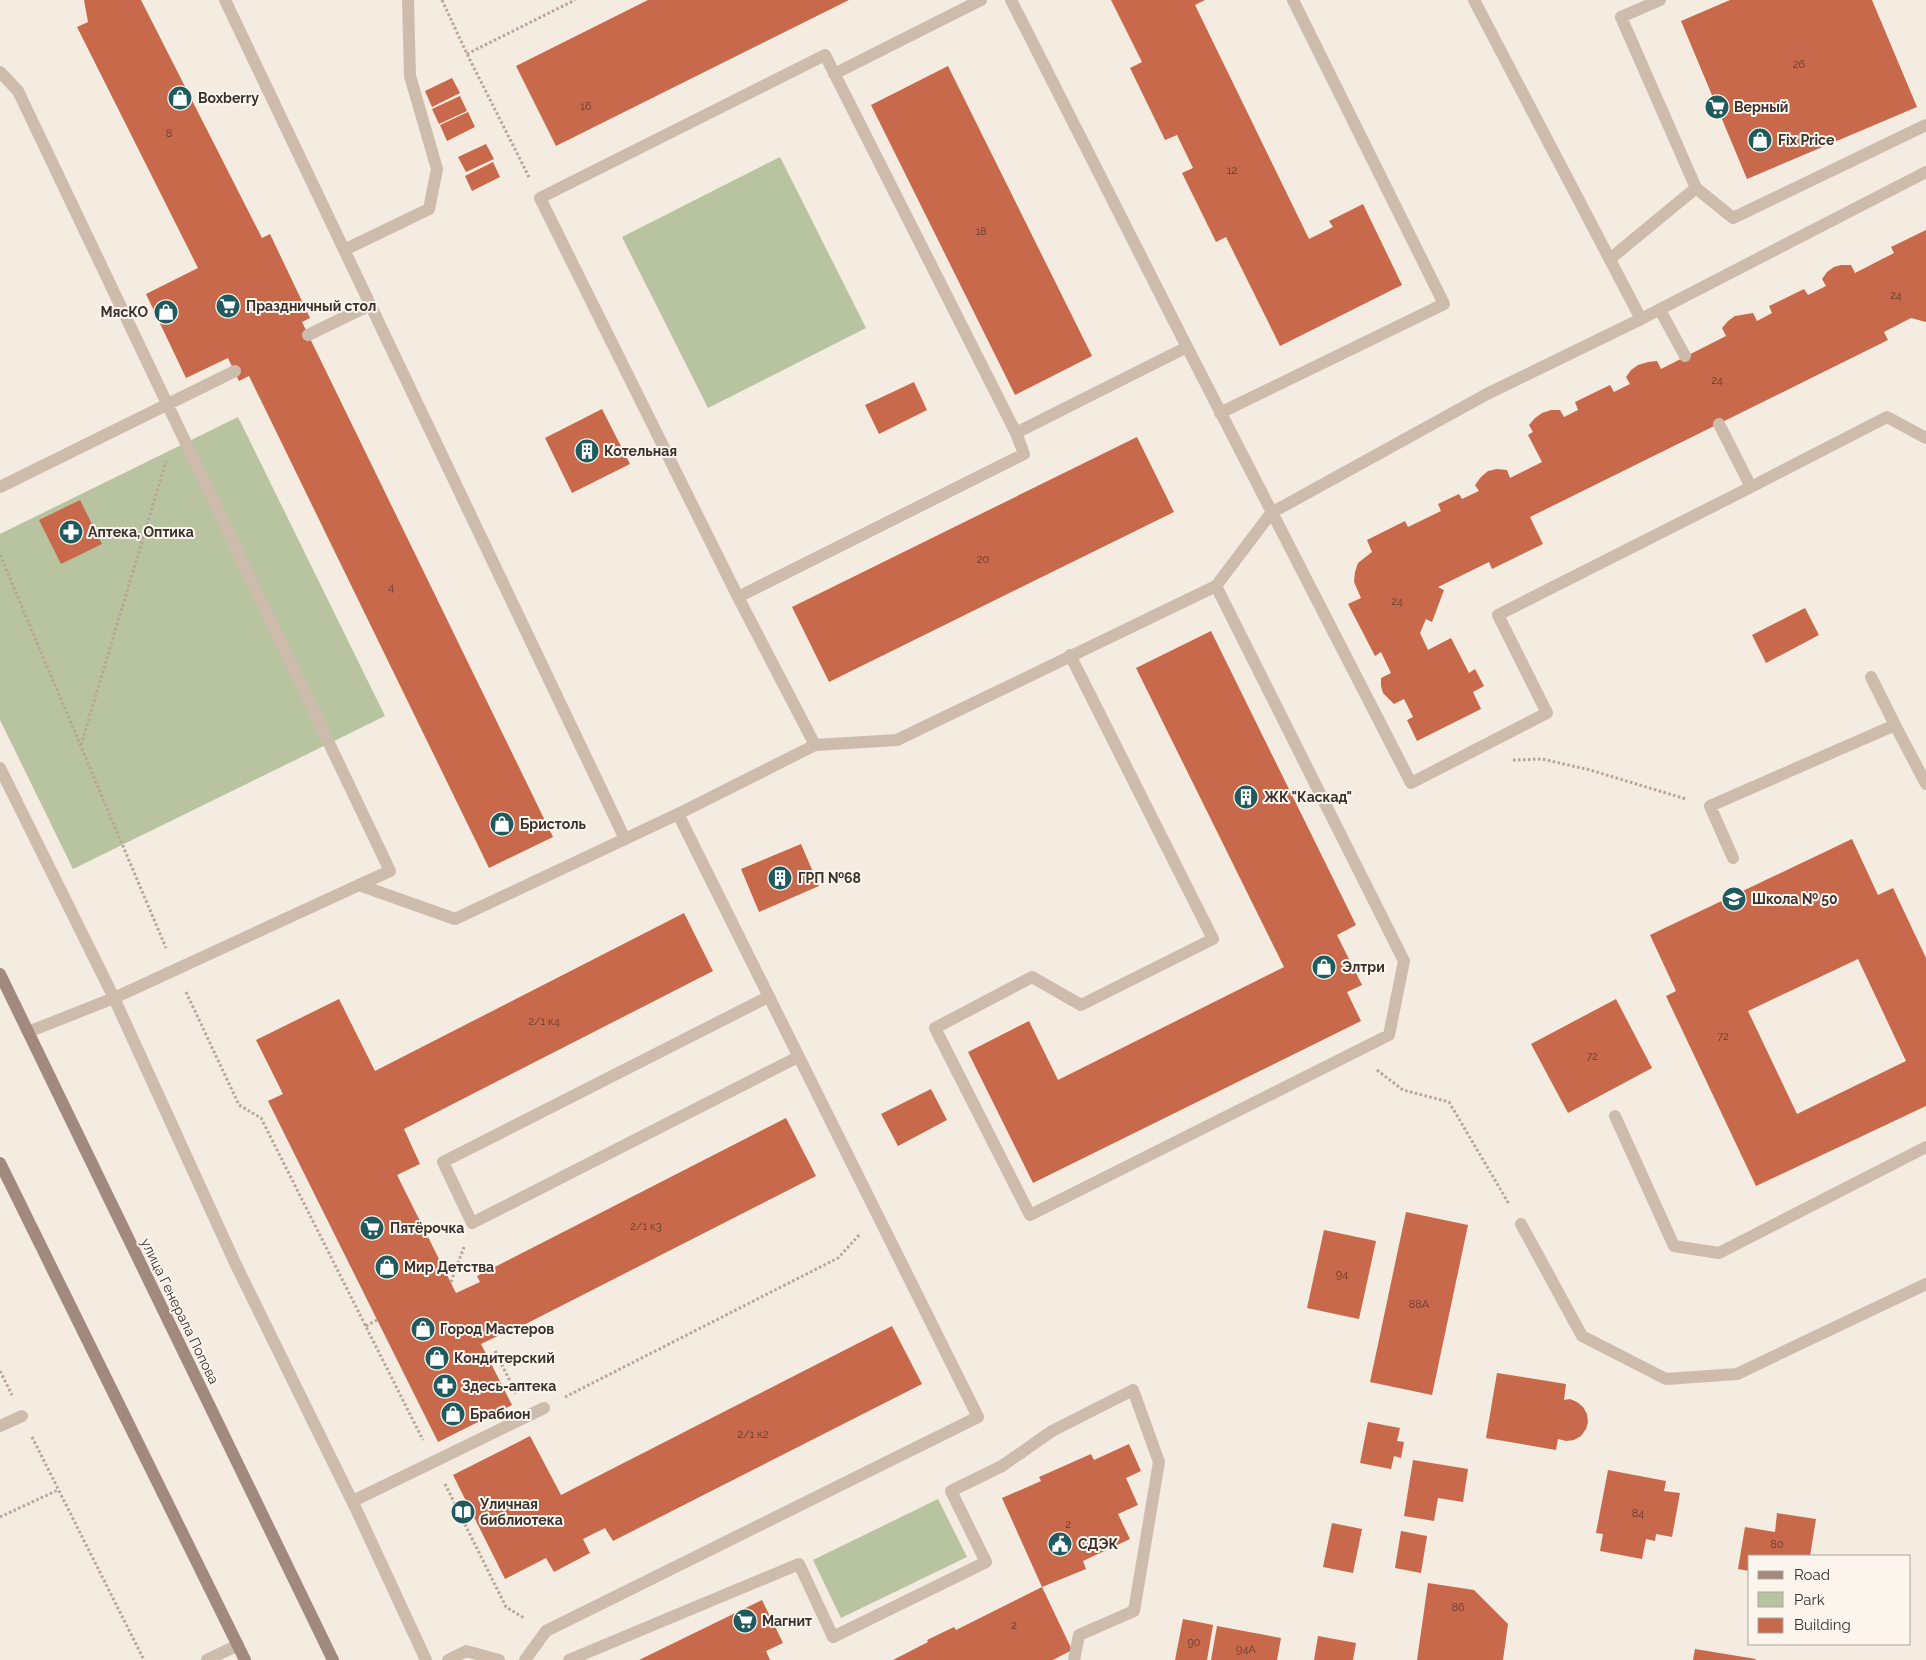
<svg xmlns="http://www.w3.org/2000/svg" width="1926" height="1660" font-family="Raleway,sans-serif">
<rect width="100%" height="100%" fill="#f4ebe1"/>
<path fill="#b8c4a0" d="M780 157 866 328 708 408 622 237Z
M238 417 385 716 73 869 0 720V534Z
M938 1499 967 1557 841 1618 813 1560Z"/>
<path fill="#c8694b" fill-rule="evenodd" d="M84 0H141L262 238 270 234 310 318 302 322 553 837 489 868 249 376 239 381 228 358 186 378 146 294 198 268 77 27 88 22Z
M648 0H849L556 146 516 66Z
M1111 0H1205L1195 5 1309 239 1333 227 1329 221 1363 204 1402 285 1280 346 1226 237 1216 242 1182 173 1193 168 1177 135 1165 140 1130 68 1142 62Z
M1730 0H1872L1917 107 1747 179 1681 21Z
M948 66 1092 356 1015 395 871 105Z
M452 78 460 93 432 107 425 91Z
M460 96 467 111 439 124 432 109Z
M468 112 475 127 447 141 440 125Z
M486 144 494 159 466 172 458 157Z
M493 162 500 177 472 191 465 176Z
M1926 230V322L1911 318 1884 332 1888 340 1530 517 1543 544 1492 569 1489 562 1438 587 1444 590 1432 622 1426 619 1420 633 1428 650 1451 638 1469 673 1475 669 1484 686 1473 692 1481 709 1417 741 1407 720 1413 717 1404 699 1394 704 1383 693 1381 686V678L1391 673 1381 652 1375 656 1348 604 1361 598 1354 582 1355 572 1358 563 1372 552 1367 540 1405 521 1408 527 1441 511 1438 504 1459 494 1462 499 1479 491 1475 485 1481 477 1488 471 1497 469 1507 470 1510 478 1542 462 1528 435 1533 432 1529 425 1535 418 1542 413 1551 410H1560L1564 417 1578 410 1575 402 1610 385 1614 392 1630 384 1626 377 1631 370 1638 365 1648 362 1657 361 1661 369 1726 336 1722 328 1728 321 1735 316 1753 313 1757 321 1772 313 1769 306 1804 289 1808 295 1826 286 1822 279 1827 272 1834 267 1841 265H1851L1855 273 1894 253 1891 247Z
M914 382 927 410 879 434 865 405Z
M602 409 630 464 572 493 545 438Z
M1137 437 1174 512 829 682 792 607Z
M80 500 102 544 61 564 39 520Z
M1805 608 1819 635 1766 663 1752 635Z
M1211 631 1356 925 1337 935 1362 985 1347 992 1361 1021 1033 1183 968 1052 1029 1021 1058 1080 1284 967 1136 668Z
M1852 839 1878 895 1893 888 1926 958V1106L1756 1186 1666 996 1676 991 1650 935ZM1858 959 1906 1061 1797 1114 1748 1011Z
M801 844 819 886 759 912 741 869Z
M684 913 713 971 404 1129 420 1164 397 1175 456 1293 480 1282 477 1276 786 1118 816 1176 506 1334V1332L481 1344 512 1405 438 1442 268 1101 283 1094 256 1040 339 999 375 1071Z
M1616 999 1652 1068 1568 1113 1531 1044Z
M931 1089 947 1120 898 1146 881 1114Z
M1406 1212 1468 1225 1432 1395 1370 1382Z
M1324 1230 1376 1241 1359 1319 1307 1308Z
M892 1326 922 1384 613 1541 605 1528 583 1539 590 1553 554 1572 546 1558 505 1579 453 1475 530 1436 561 1495Z
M1497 1373 1566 1384 1564 1400 1570 1399 1577 1402 1583 1407 1587 1414 1588 1422 1586 1429 1581 1436 1574 1440 1566 1441 1558 1439 1556 1450 1486 1438Z
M1368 1422 1400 1428 1397 1441 1404 1442 1401 1458 1394 1456 1391 1469 1360 1463Z
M1129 1444 1141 1471 1126 1478 1138 1505 1118 1514 1130 1539 1083 1561 1086 1569 1042 1587 1002 1498 1041 1481 1039 1477 1091 1454 1094 1460Z
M1413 1460 1468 1469 1463 1502 1438 1498 1434 1521 1404 1516Z
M1608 1470 1666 1481 1664 1491 1680 1493 1672 1537 1656 1534 1655 1541 1646 1539 1642 1559 1600 1551 1603 1534 1596 1533Z
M1777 1513 1816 1519 1810 1556H1750V1571L1738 1569 1745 1527 1775 1532Z
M1332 1523 1362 1529 1353 1573 1323 1567Z
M1401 1531 1427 1536 1421 1573 1395 1568Z
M1428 1583 1474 1590 1508 1624 1503 1660H1417Z
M1042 1587 1072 1650 1053 1660H893L928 1642 927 1640 954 1627 956 1630Z
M762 1600 783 1643 766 1651 770 1660H639Z
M1183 1619 1213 1625 1207 1660H1175Z
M1217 1626 1281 1638 1277 1660H1211Z
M1318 1636 1356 1643 1353 1660H1314Z
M1695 1649 1756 1659 1755 1660H1693Z"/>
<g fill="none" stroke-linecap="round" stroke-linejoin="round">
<path stroke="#b9a596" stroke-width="3" stroke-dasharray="2.5 2.5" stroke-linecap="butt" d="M442 0 467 54 529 177
M467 54 575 0
M0 555 166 948
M81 745 166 461
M1513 760 1542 759 1590 770 1686 799
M186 992 239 1105 261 1118 423 1440
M1377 1070 1403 1090 1449 1102 1509 1204
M451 1282 464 1247
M366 1326 377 1320
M495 1351 517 1395
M0 1371 12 1395
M565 1397 838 1258 860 1234
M32 1437 144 1660
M445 1484 506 1607 524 1618
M0 1517 58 1490"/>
<path stroke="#cdbbac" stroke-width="12" d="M225 0 625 839
M1011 0 1187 347 1016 433
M1474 0 1641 319
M0 72 18 91 390 871 359 885
M834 74 981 0
M1696 188 1733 218 1926 125
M344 250 429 209 437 169 410 76 408 0
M1610 259 1696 188 1621 17 1660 0
M1660 310 1685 356
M308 335 370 305
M1187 347 1411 783 1547 713 1498 615 1751 487 1719 424
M1220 413 1444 304 1293 0
M0 487 235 371
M1751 487 1887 417 1926 438
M738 597 1024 454 1016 433 825 55 540 198 738 597 815 745
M1070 655 1213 939 1081 1005 1032 977 935 1028 1030 1215 1389 1035 1404 961 1216 586
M1871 677 1895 725
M1733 858 1710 806 1895 725 1926 784
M768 997 443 1162 472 1223 798 1057
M1615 1116 1674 1246 1719 1253 1926 1147
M1521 1224 1582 1336 1666 1379 1737 1374 1926 1284
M0 1426 22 1416
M353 1501 544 1408
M207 1660 238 1645
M448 1660 466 1651 499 1660
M525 1660 546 1631 978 1417 678 814
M569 1660 799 1564 833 1637 986 1562 951 1491 1002 1466 1052 1431 1133 1390 1159 1462 1134 1611 1079 1635 1074 1660"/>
<path stroke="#cdbbac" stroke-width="12" d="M0 768 114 998 236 1265 356 1509 426 1660
M28 1032 114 998 359 885 455 919 678 814 815 745 897 740 1216 586 1271 513 1487 394 1641 319 1926 172"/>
<path stroke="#a18a7d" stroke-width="12" d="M0 974 333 1660
M0 1163 245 1660"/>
</g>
<defs>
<symbol id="shop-disc" viewBox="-11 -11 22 22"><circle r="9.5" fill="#1f5a5e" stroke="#fbf5ee"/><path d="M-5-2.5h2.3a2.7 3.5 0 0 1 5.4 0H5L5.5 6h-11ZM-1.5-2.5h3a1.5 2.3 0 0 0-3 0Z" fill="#fff"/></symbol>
<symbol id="supermarket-disc" viewBox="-11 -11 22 22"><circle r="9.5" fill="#1f5a5e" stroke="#fbf5ee"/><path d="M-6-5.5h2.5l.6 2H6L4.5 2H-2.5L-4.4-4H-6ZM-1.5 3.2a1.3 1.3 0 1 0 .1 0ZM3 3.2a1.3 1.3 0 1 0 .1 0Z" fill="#fff"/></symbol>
<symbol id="building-disc" viewBox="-11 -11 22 22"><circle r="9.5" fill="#1f5a5e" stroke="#fbf5ee"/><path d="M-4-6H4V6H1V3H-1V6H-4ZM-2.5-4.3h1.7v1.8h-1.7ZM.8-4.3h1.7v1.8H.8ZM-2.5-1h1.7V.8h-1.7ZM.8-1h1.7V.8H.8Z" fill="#fff"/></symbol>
<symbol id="pharmacy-disc" viewBox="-11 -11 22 22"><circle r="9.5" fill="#1f5a5e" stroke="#fbf5ee"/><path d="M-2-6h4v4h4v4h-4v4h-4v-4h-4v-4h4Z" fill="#fff"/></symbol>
<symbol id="school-disc" viewBox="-11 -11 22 22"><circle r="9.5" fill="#1f5a5e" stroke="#fbf5ee"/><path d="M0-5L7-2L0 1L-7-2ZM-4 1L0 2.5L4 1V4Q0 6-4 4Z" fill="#fff"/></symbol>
<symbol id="library-disc" viewBox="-11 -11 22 22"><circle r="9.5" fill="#1f5a5e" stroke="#fbf5ee"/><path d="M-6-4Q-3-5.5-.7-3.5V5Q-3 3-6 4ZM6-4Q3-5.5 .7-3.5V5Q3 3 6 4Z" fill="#fff"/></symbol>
<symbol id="civic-disc" viewBox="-11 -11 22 22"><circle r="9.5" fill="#1f5a5e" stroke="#fbf5ee"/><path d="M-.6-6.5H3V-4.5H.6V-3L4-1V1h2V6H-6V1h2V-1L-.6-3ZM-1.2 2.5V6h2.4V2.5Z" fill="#fff"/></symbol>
</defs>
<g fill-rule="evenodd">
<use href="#shop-disc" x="166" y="84" width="28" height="28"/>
<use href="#supermarket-disc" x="1703" y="93" width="28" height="28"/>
<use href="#shop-disc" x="1746" y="126" width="28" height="28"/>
<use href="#supermarket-disc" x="214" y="292" width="28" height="28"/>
<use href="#shop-disc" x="152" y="298" width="28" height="28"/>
<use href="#building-disc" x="573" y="437" width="28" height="28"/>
<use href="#pharmacy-disc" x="57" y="518" width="28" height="28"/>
<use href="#building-disc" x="1232" y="783" width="28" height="28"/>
<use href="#shop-disc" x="488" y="810" width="28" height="28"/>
<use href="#building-disc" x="766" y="864" width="28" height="28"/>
<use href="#school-disc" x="1720" y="885" width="28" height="28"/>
<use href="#shop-disc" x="1310" y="953" width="28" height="28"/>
<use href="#supermarket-disc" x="358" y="1214" width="28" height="28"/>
<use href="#shop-disc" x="373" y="1253" width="28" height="28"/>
<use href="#shop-disc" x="409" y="1315" width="28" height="28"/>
<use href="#shop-disc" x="423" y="1344" width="28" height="28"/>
<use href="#pharmacy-disc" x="431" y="1372" width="28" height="28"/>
<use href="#shop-disc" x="439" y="1400" width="28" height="28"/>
<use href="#library-disc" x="449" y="1498" width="28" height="28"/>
<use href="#civic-disc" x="1046" y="1530" width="28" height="28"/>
<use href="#supermarket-disc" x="731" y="1607" width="28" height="28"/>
</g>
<g text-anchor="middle" stroke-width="4" stroke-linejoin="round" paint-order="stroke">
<g font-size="11" fill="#5e3e33">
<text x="1799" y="68">26</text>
<text x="586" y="110">16</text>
<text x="169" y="137">8</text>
<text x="1232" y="174">12</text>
<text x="981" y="235">18</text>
<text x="1896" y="299">24</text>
<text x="1717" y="384">24</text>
<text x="983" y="563">20</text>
<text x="391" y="591">4</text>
<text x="1397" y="605">24</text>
<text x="544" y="1025">2/1 к4</text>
<text x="1723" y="1040">72</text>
<text x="1592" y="1060">72</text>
<text x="646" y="1230">2/1 к3</text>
<text x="1342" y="1278">94</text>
<text x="1419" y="1308">88А</text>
<text x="753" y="1438">2/1 к2</text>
<text x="1638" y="1517">84</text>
<text x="1068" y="1528">2</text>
<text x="1777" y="1548">80</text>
<text x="1458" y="1611">86</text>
<text x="1014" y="1629">2</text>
<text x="1194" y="1646">90</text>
<text x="1246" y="1653">94А</text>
</g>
<g font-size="14" font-weight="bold" fill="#3b302b" stroke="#fbf5ee" text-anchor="start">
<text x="198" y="103">Boxberry</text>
<text x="1734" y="112">Верный</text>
<text x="1778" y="145">Fix Price</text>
<text x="246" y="311">Праздничный стол</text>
<text x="148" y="317" text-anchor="end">МясКО</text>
<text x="604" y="456">Котельная</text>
<text x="88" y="537">Аптека, Оптика</text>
<text x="1264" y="802">ЖК "Каскад"</text>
<text x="520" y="829">Бристоль</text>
<text x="798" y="883">ГРП №68</text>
<text x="1752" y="904">Школа № 50</text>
<text x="1342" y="972">Элтри</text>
<text x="390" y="1233">Пятёрочка</text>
<text x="404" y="1272">Мир Детства</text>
<text x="440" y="1334">Город Мастеров</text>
<text x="454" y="1363">Кондитерский</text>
<text x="462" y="1391">Здесь-аптека</text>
<text x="470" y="1419">Брабион</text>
<text x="480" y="1509">Уличная<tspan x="480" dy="16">библиотека</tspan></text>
<text x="1078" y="1549">СДЭК</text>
<text x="762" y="1626">Магнит</text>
</g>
<g font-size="14" fill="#3b302b" stroke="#fbf5ee">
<text transform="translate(180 1311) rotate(64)" y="5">улица Генерала Попова</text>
</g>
</g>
<rect x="1748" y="1555" width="162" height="90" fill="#fbf5ee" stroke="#aea6a0"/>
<rect x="1758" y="1571" width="25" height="8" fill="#a18a7d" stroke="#aea6a0"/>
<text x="1794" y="1580" font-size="15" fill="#3b302b">Road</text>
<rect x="1758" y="1592" width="25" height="15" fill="#b8c4a0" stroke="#aea6a0"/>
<text x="1794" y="1605" font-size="15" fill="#3b302b">Park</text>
<rect x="1758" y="1618" width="25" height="15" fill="#c8694b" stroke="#aea6a0"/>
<text x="1794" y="1630" font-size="15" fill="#3b302b">Building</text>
</svg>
